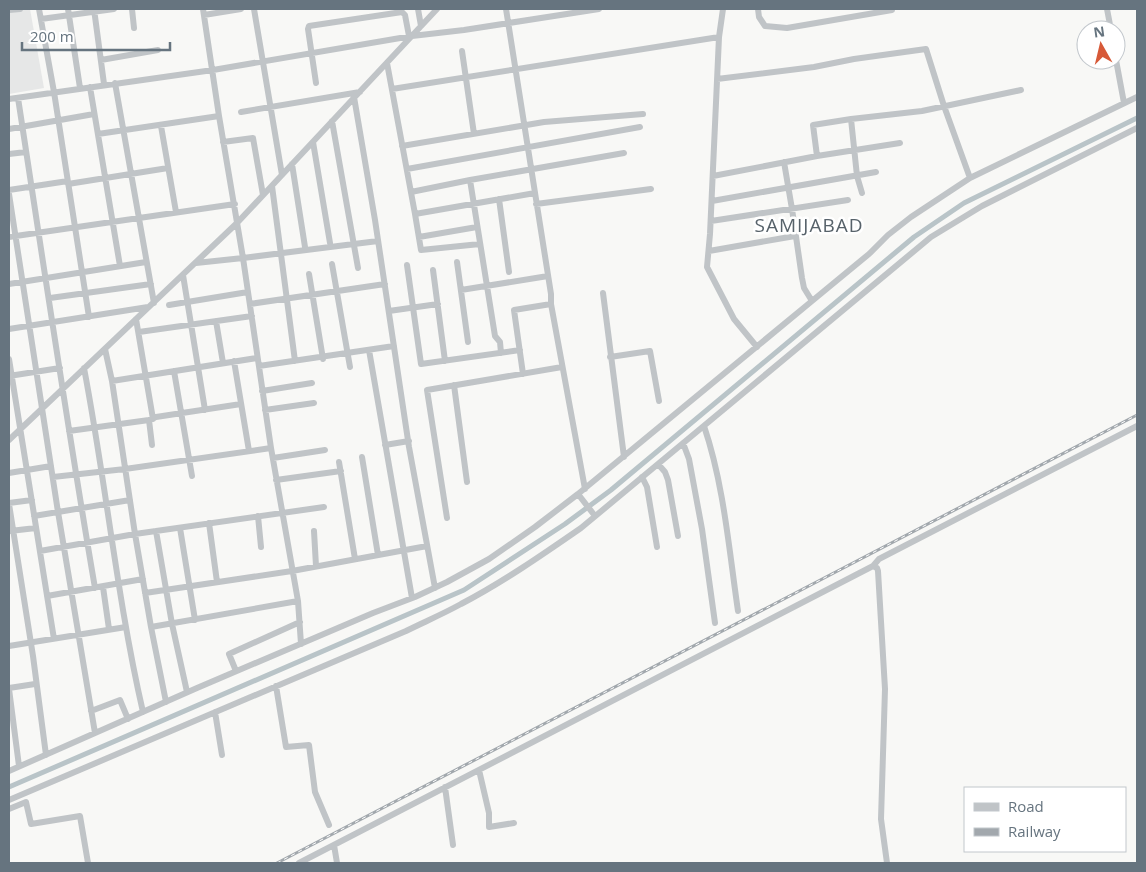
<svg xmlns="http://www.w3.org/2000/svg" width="1146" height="872" font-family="'Open Sans',sans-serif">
<rect width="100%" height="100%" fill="#f8f8f6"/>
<path fill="#e6e7e7" d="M19 9H30L44 88 9 94V10Z"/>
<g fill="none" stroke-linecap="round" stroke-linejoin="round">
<path stroke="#b9c4c8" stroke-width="5" d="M9 787 464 590 565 524 611 490 914 237 964 203 1137 118"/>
<path stroke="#c0c4c7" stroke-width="6" d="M39 9 54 92 89 317
M68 9 80 88
M94 9 104 84
M132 9 134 28
M203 9 219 116 243 258 271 448 298 601 301 644
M254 9 282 175
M418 9 421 26
M506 9 551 294V304L585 489
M758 9 759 17 765 26 787 28 892 10 891 9
M1107 9 1111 30
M9 10 20 9
M204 15 241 9
M41 19 114 9
M719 37 723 9
M462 51 474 134
M101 60 158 50
M1116 60 1124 103
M387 63 415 214
M717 79 814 67 854 59 926 49 944 106 970 178
M115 83 154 303
M316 83 308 29 309 26 402 12 405 15 409 36
M90 87 120 266
M392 89 719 37 710 234 707 267 734 319 757 347
M354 97 375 220 409 447 435 588
M18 98C43 261 67 425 95 588
M9 99 213 70 412 36 464 30 599 9
M241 112 360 92
M851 119 922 111 1021 90
M332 121 358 268
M161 126 176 212
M9 129 94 114
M98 134 219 116
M223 142 253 138 263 195
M313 142 330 243
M402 146 544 122 643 114
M9 154 26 152
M817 156 813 125 851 119 857 176 862 193
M784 162 792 209 802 278 804 288 812 301
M292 164 305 247
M407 169 640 127
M713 176 817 156 900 143
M68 184 168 168
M272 186 295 361
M9 190 68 181
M411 192 470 180
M9 194 58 512 95 733
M499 199 509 272
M712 201 876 172
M536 204 651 189
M711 221 848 200
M9 237 235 204
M419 237 477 227
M480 244 421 250 415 214 535 193
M709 251 795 236
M457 262 468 342
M196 263 243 258 378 241
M332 264 350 367
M407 265 421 364 520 350
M433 270 445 361
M309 274 323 359
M183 275 205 410
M9 284 146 262
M461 290 548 276
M603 293 624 457
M50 298 151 284
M250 304 385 284
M169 305 248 292
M389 311 438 304
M136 319 153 419
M216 321 223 363
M9 329 148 307
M139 332 252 316
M105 349 112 381 135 534 151 627 298 601
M369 350 412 598
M501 353 500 342 495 336 470 180 624 153
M610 357 650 351 659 401
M9 359 54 639
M234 361 249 451
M259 366 394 346
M84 368C106 483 117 599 143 712
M174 371 192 476
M523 374 514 310 551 304
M9 376 60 368
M112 381 257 358
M454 385 467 482
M262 391 312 383
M265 410 314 403
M149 420 152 445
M704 426C724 485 729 550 738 611
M69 431 149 420 156 417 241 404
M9 440 237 223 437 9
M683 443 689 459 702 529 715 623
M385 445 409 441
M362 457 378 555
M273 458 325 450
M339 462 355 559
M658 464 665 472 668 480 678 536
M9 473 51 466
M53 477 125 469 271 448
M642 477 647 487 657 547
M276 480 341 471
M578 494 595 516
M9 503 32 500
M9 504 33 656 46 755
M34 516 130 500
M258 516 261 547
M447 518 427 390 562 367
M209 523 217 582
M180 528 195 620
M10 531 36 528
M156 531 172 624 187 692
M314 531 316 566
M40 551 135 534 324 507
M873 566 879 559 1137 426
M103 587 109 629
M145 593 292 571 427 546
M47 596 143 579
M151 627 166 702
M9 646 126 627
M236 671 229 654 300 622
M276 686 286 747 309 745 315 792 329 825
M9 688 35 684
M9 689 19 766
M91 711 120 700 128 719
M215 712 222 755
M479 770 489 813V827L514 823
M9 771 197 688 373 613 415 597 447 582 489 559 535 527 578 494 812 301 869 254 888 235 911 217 970 178 1137 97
M445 787 453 845
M9 800 406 631C424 622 443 614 461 604 503 582 542 555 581 528L931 237 982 206 1137 128
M9 809 26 802 31 824 80 816 88 863
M334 845 337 863
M299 863 873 566 877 568 878 571 885 689 881 819 887 863"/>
<defs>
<path id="rail" d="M277 863 1137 415"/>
</defs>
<use href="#rail" stroke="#a2a8ad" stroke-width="3"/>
<use href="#rail" stroke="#fff" stroke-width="1" stroke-dasharray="4" stroke-linecap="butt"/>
</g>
<g text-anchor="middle" stroke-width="5" stroke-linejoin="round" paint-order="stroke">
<g font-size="19" letter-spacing="1" fill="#57626a" stroke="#fff">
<text x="809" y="232">SAMIJABAD</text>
</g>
</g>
<rect width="1146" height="872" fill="none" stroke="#66747f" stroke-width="20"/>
<rect x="964" y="787" width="162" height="65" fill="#ffffff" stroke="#c2c7cc"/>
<rect x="974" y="803" width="25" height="8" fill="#c0c4c7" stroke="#c2c7cc"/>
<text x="1008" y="812" font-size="15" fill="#66747f">Road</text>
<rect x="974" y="828" width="25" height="8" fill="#a2a8ad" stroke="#c2c7cc"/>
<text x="1008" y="837" font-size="15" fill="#66747f">Railway</text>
<g transform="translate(1101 45) rotate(352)"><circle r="24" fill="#ffffff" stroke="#c2c7cc"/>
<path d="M0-4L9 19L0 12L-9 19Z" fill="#d75938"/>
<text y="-8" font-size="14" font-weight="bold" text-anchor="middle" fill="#66747f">N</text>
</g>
<path d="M22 42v8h148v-8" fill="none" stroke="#66747f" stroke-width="2.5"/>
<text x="30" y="42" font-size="15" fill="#66747f" stroke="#ffffff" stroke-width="4" paint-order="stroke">200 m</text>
</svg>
